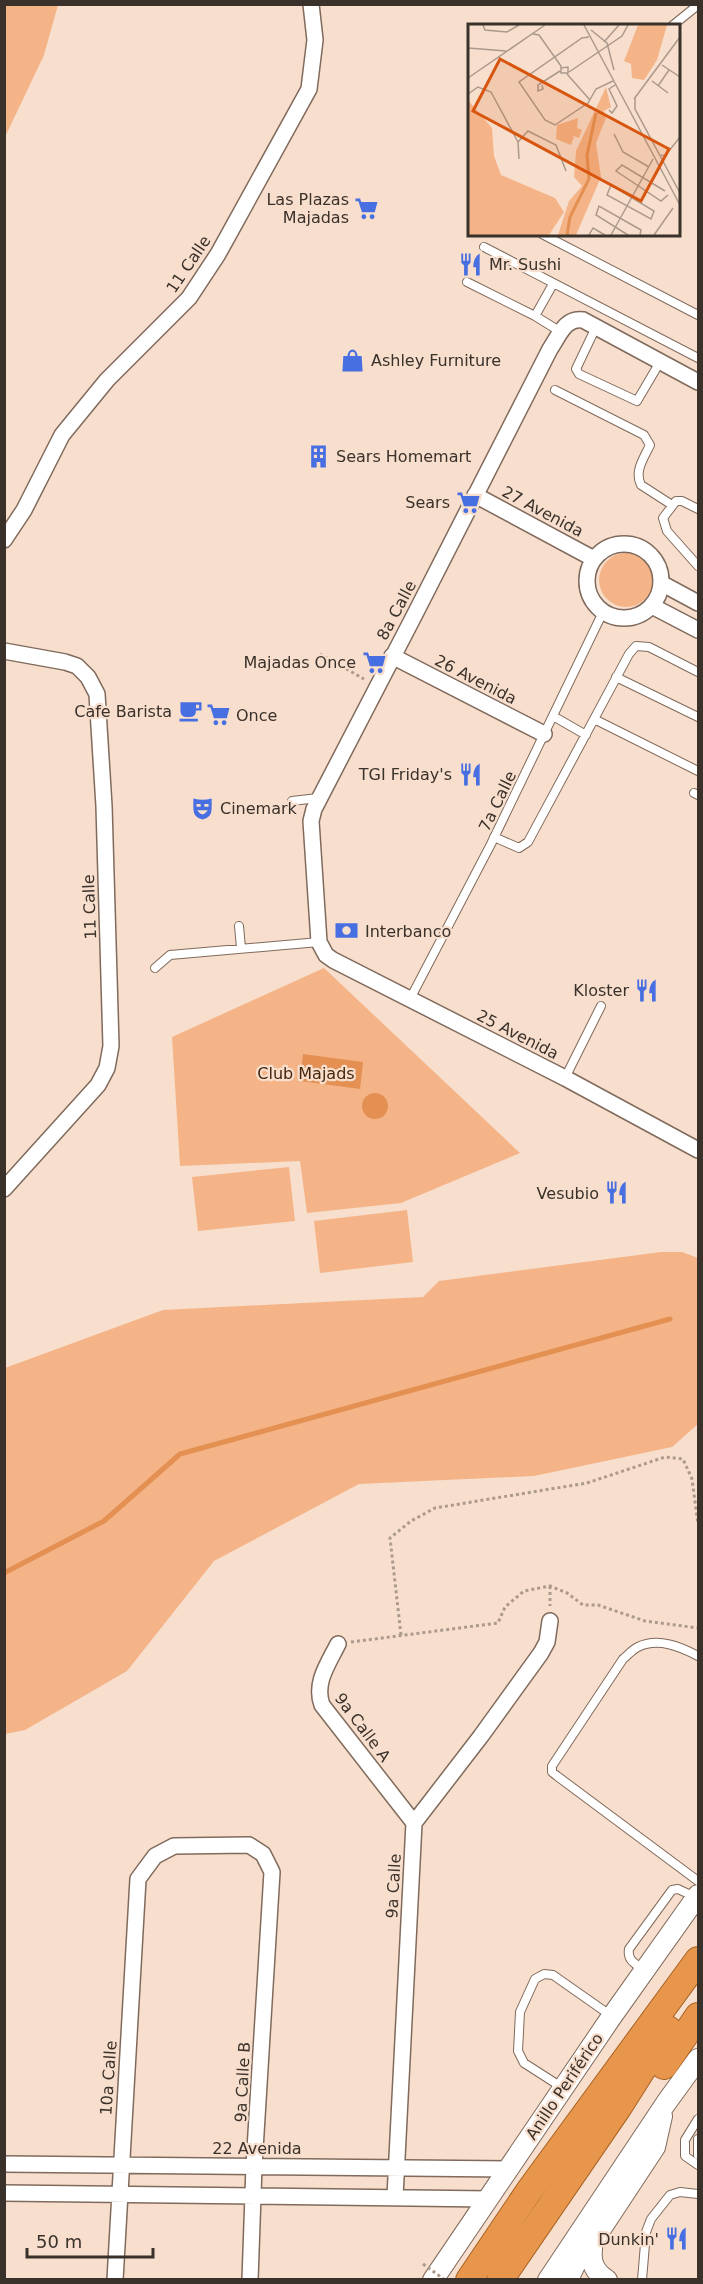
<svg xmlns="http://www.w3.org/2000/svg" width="703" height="2284" font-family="'DejaVu Sans',sans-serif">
<rect width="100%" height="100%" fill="#f7decd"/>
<path fill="#f4b487" d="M5 4 58 5 44 55 5 137Z
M599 580a27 27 0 1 1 54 0a27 27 0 1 1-54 0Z
M324 968 520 1153 401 1203 307 1213 300 1161 180 1166 172 1037Z
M289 1167 295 1221 198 1231 192 1177Z
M407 1210 413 1262 320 1273 314 1221Z
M661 1252H682L698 1258V1424L672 1447 534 1476 359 1484 214 1561 127 1671 25 1730 5 1734V1368L163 1310 423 1297 439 1281Z"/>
<path fill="#e39052" d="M303 1054 363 1062 360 1089 300 1081Z
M362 1106a13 13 0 1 1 26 0a13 13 0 1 1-26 0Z"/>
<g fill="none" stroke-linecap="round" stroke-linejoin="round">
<path stroke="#e39052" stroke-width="5" d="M4 1573 104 1521 180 1454 670 1319"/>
<defs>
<path id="service" d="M672 26 698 5
M542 234 698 315
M484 247 698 358
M467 282 535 316 561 332
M535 316 553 284
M596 327 576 369 579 374 637 401 660 362
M555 390 644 435 650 445C644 458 634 471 641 485L672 505
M698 509 682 501H676L663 518 667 531 698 566
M616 677 698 717
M553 716 586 735
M594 719 698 771
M694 793 698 795
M292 801 318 798
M494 837 519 848 528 842 629 654 636 646 649 647 698 672
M239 926 241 948
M155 968 170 955 319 942
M410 999 491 844 603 612
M565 1078 601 1006
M698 1656C681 1647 658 1637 638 1647 633 1649 628 1655 623 1659L552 1766V1772L557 1776 698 1881
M644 1970C636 1964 627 1961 629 1949L672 1890 678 1889 695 1897
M563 2088 524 2063 518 2051 520 2012 535 1979 544 1974 553 1975 610 2015
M698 2119 685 2140V2156L698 2165
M698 2139V2155
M642 2280 646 2232 651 2219 670 2195 680 2192 698 2194"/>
<path id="minor" d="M698 382 583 320C565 317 559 336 550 349L414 616 314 809 311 821 319 942 326 955 333 960 565 1078 698 1150
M475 495 594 559
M4 540 24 510 62 435 107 380 189 298 218 254 309 89 315 40 311 4
M587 581a37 37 0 1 1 74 0a37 37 0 1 1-74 0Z
M661 583 698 603
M652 606 698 630
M4 651 65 662 77 666 88 677 97 694 104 806 111 1046 107 1068 98 1085 4 1189
M392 656 544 734
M338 1644C328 1664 314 1683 322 1705L414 1823
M4 2164 509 2169
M4 2193 489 2199
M395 2197 414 1823 481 1736 541 1653 547 1642 550 1621
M115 2280 138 1879 155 1856 174 1846 249 1845 263 1854 272 1872 254 2166 250 2280"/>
<path id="tertiary" d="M433 2280 610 2019 698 1895
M548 2280 666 2103 698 2059
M568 2280 580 2254 590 2244
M607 2280C591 2270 590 2258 593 2241L655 2147 662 2116"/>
<path id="trunk" d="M664 2066 698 2016
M469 2280 529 2191 698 1960
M500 2280 618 2108 668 2029"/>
</defs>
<use href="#service" stroke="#806a5b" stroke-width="10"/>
<use href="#minor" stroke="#806a5b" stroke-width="18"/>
<use href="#tertiary" stroke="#806a5b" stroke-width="22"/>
<use href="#trunk" stroke="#a76223" stroke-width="28"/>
<path stroke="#ac9a8d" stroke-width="3" stroke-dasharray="3 3" stroke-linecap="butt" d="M320 654 364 679
M550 1586V1606
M401 1635 390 1538 411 1521 435 1508 587 1483 665 1457 683 1459 692 1479 698 1524
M351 1642 498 1623 505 1607 524 1591 550 1586 567 1593 583 1605H598L645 1621 698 1628"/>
<use href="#service" stroke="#fff" stroke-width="8"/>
<use href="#minor" stroke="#fff" stroke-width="15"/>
<use href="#tertiary" stroke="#fff" stroke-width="20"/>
<use href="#trunk" stroke="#e8964c" stroke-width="26"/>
<path stroke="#ac9a8d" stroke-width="3" stroke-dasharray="3 3" stroke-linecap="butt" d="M423 2264 445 2280"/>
</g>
<defs>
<symbol id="supermarket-bare" viewBox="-9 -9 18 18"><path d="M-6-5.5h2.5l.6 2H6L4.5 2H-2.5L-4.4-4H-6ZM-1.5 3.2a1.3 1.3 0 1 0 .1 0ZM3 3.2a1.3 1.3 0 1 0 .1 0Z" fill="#476fe2" stroke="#f7decd" stroke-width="2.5" paint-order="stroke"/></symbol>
<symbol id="restaurant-bare" viewBox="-9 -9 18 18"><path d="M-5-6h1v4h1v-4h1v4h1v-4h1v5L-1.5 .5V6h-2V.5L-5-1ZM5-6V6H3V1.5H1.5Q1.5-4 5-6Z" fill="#476fe2" stroke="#f7decd" stroke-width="2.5" paint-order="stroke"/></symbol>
<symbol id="shop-bare" viewBox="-9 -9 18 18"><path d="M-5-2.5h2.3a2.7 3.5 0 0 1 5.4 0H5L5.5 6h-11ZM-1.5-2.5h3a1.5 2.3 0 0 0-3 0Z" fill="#476fe2" stroke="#f7decd" stroke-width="2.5" paint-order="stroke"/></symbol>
<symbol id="building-bare" viewBox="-9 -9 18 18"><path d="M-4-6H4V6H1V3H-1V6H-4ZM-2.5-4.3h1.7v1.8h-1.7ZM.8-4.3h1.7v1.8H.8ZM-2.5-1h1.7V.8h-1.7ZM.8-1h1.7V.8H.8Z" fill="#476fe2" stroke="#f7decd" stroke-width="2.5" paint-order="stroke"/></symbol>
<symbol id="cafe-bare" viewBox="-9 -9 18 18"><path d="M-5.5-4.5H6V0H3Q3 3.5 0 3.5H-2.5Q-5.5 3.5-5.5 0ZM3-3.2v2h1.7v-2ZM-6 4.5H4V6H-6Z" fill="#476fe2" stroke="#f7decd" stroke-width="2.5" paint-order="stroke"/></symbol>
<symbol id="theatre-bare" viewBox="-9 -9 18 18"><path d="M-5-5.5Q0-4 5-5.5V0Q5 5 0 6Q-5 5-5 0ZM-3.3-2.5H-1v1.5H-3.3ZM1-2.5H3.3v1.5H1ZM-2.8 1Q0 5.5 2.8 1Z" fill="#476fe2" stroke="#f7decd" stroke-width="2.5" paint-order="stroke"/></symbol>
<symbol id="bank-bare" viewBox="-9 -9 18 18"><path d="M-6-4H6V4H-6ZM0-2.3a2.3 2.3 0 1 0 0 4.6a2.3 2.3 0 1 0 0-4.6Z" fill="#476fe2" stroke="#f7decd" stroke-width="2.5" paint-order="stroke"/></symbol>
</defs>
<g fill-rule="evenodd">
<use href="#supermarket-bare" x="350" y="192" width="33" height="33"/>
<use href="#restaurant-bare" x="454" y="248" width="33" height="33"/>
<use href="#shop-bare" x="336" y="344" width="33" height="33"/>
<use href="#building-bare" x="302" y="440" width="33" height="33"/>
<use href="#supermarket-bare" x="452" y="486" width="33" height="33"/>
<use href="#supermarket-bare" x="358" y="646" width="33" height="33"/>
<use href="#cafe-bare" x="174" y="694" width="33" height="33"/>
<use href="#supermarket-bare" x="202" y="698" width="33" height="33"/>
<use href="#restaurant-bare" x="454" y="758" width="33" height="33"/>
<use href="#theatre-bare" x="186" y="792" width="33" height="33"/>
<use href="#bank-bare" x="330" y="914" width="33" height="33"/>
<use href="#restaurant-bare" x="630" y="974" width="33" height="33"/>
<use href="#restaurant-bare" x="600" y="1176" width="33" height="33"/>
<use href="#restaurant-bare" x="660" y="2222" width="33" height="33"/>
</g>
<g text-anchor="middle" stroke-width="4.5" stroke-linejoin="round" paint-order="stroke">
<g font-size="16" fill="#3a312a" stroke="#f7decd" text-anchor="end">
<text x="349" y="205">Las Plazas<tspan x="349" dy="18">Majadas</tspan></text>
<text x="489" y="270" text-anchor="start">Mr. Sushi</text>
<text x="371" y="366" text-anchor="start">Ashley Furniture</text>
<text x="336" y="462" text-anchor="start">Sears Homemart</text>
<text x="450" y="508">Sears</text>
<text x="356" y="668">Majadas Once</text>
<text x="172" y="717">Cafe Barista</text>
<text x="236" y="721" text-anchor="start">Once</text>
<text x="452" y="780">TGI Friday's</text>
<text x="220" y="814" text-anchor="start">Cinemark</text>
<text x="365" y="937" text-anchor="start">Interbanco</text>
<text x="629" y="996">Kloster</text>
<text x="599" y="1199">Vesubio</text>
<text x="659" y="2245">Dunkin'</text>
</g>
<g font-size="16" fill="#3a312a" stroke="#f7decd">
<text transform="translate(188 264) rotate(-56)" y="6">11 Calle</text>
<text transform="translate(543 511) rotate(28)" y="6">27 Avenida</text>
<text transform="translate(396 610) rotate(-62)" y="6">8a Calle</text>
<text transform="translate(476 679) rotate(27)" y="6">26 Avenida</text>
<text transform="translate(497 801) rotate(-64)" y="6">7a Calle</text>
<text transform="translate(89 907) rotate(-92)" y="6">11 Calle</text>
<text transform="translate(518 1034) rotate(27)" y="6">25 Avenida</text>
<text transform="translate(363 1727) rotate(53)" y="6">9a Calle A</text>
<text transform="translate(393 1886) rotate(-87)" y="6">9a Calle</text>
<text transform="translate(108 2078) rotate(-86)" y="6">10a Calle</text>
<text transform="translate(242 2082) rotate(-87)" y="6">9a Calle B</text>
<text transform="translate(564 2086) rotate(-56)" y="6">Anillo Periférico</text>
<text x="257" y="2154">22 Avenida</text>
</g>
<g font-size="16" fill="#47260b" stroke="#f7decd">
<text x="306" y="1079">Club Majads</text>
</g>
</g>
<g transform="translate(468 24)">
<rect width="212" height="212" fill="#f7decd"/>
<path d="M170 1H199L189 36 176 56 164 54 163 40 156 37ZM138 63 143 83 136 87 138 94 128 119 133 153 108 211H90L101 177 114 162 106 153 108 127ZM0 76 24 104 26 132 33 151 87 174 96 188 81 211H0ZM110 94 109 104 114 106 111 114 102 111 106 113 103 121 88 115 89 101Z" fill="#f4b487"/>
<path fill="none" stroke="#e39052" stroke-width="3" d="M99 211 102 193 121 155 119 131 128 89"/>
<path fill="none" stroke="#ab998c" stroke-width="1.5" d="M15 1 17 6 39 8 51 1M116 1 212 181M123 6 139 19 146 46M65 10 71 11 93 42V49H100V43L93 44M121 13 114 14 51 58 77 96 87 101 120 79 128 65 145 57M136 18 151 1M0 24 38 27M194 41 212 53M101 48 154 12 160 1M99 50 122 76M0 54 77 1M184 57 200 69M74 61 75 65 70 67V61L92 47M190 62 201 46M0 70 10 63 23 68 50 118M167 74V85L212 169M166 75 212 13M141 86 144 89 149 82 141 65 147 61M146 110 155 128 181 143M193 131 197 132 212 113M51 135 50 118 60 107 88 121 98 147M143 161 186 187 183 195 139 171ZM197 167 154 141 148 147 193 177 200 171M121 211 125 204 137 211M143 211 185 135M160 211 128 191 131 182 173 206 172 211M186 211 205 184"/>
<path fill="#d7550f" fill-opacity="0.15" stroke="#d7550f" stroke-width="3" d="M32 35 201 125 173 177 5 87Z"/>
<rect width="212" height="212" fill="none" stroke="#3a312a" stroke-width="3"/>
</g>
<rect width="703" height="2284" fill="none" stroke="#3a312a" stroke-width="12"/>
<path d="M27 2248v9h126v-9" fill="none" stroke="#3a312a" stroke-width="3"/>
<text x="36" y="2248" font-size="18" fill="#3a312a" stroke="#f7decd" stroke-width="4.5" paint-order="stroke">50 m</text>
</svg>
